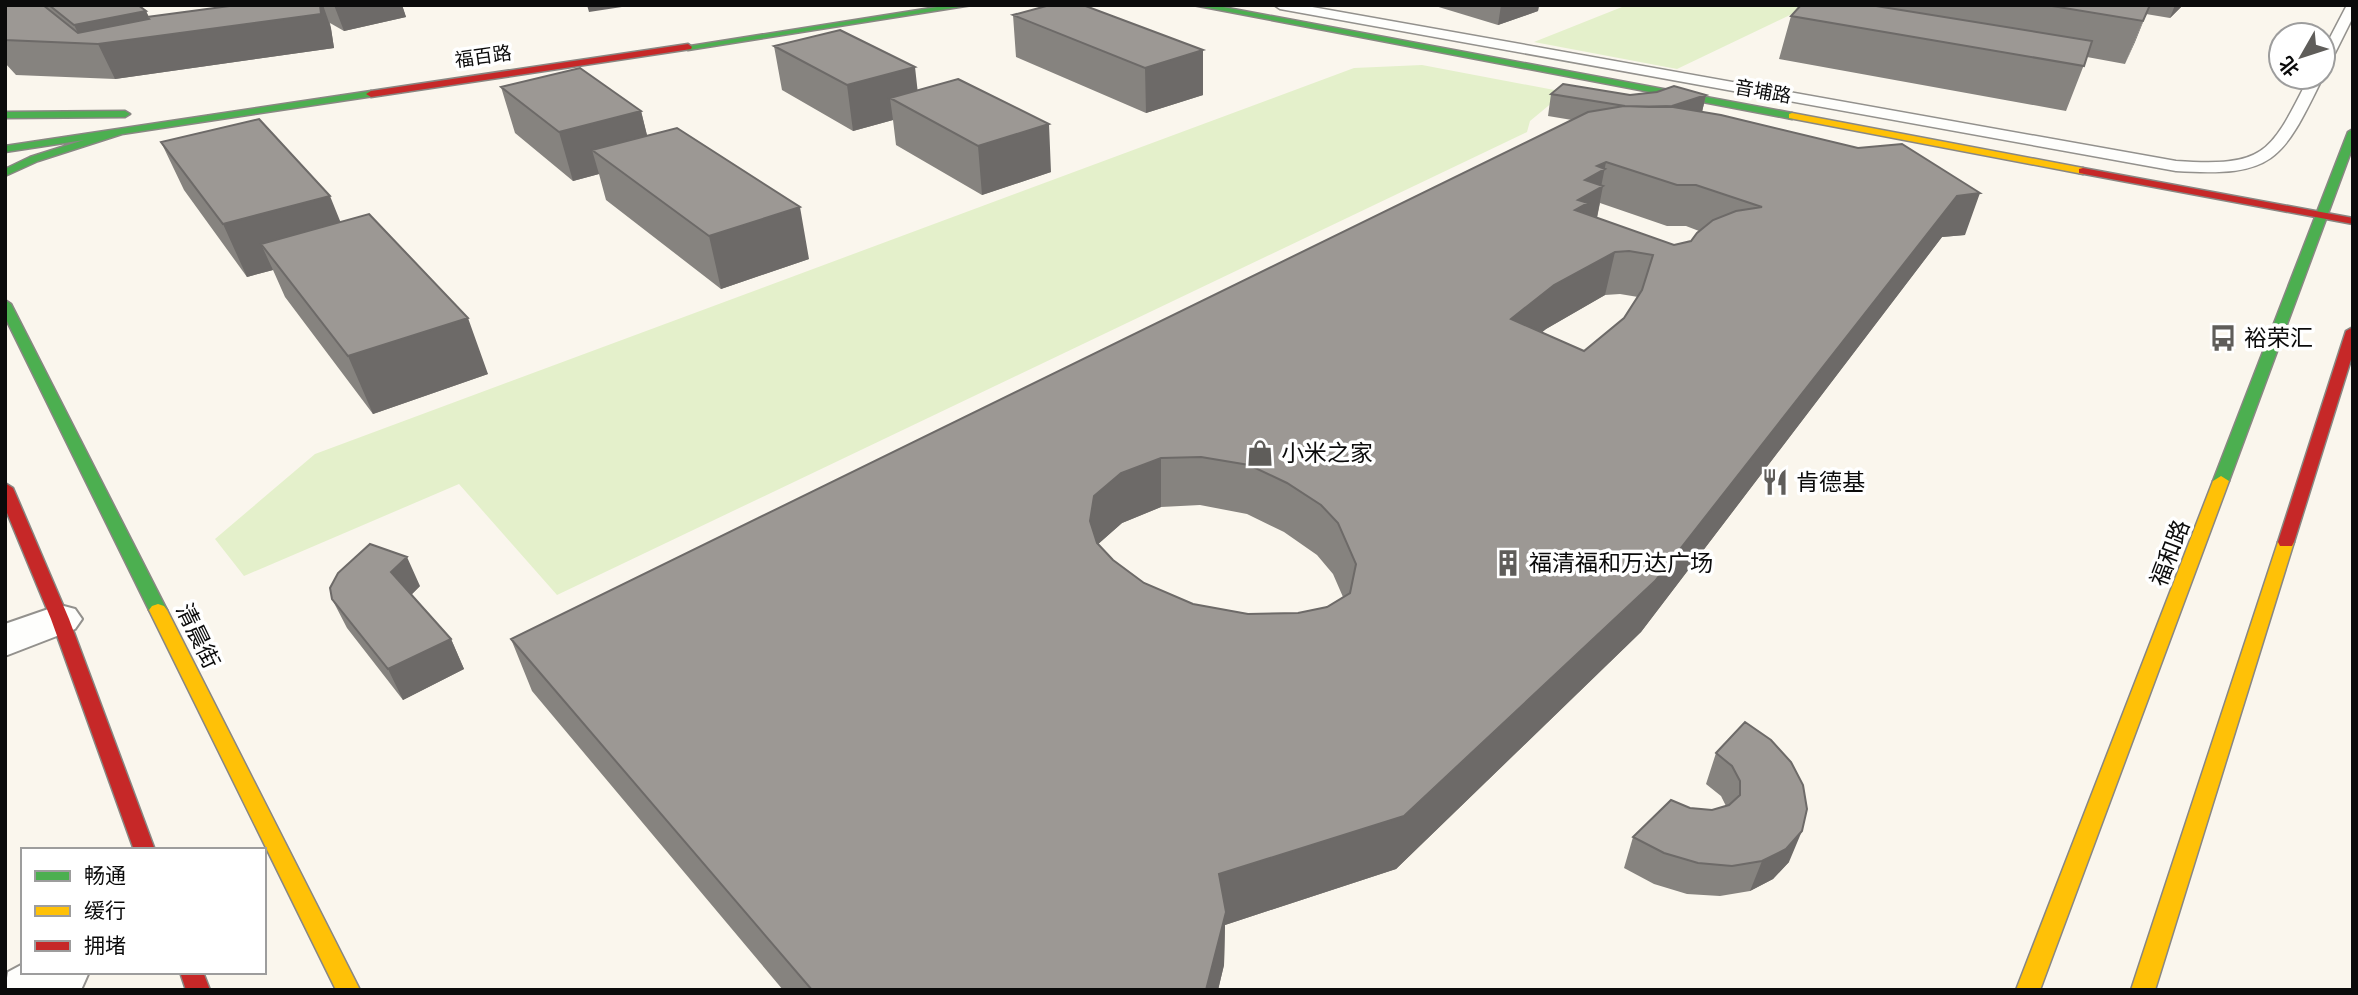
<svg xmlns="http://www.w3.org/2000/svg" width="2358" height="995" font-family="'Source Serif 4','Noto Sans SC',serif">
<rect width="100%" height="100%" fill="#faf6ed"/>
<path fill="#e4f0cb" d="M1627 5H1811L1677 69 1534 42Z
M1422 65 1565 92 1530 121 1527 132 557 595 459 484 244 576 215 539 315 454 1354 68Z"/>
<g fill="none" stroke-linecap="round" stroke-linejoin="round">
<defs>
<path id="lane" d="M1274 5H1301L2176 161C2266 167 2270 154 2309 77H2323C2282 161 2274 177 2176 171L1280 9Z
M2347 5H2353V17L2330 63 2323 67V51Z"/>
<path id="street" d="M60 605 75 609 82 619 75 629 5 656V624Z
M23 964V972H89L81 990H5L8 972Z"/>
<path id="fast" d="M950 5H972L688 50 684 47Z
M1193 5H1212L1792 113 1797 116 1792 119Z
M371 91 376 94 374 96 122 134 38 161 5 176V169L30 157 84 140 5 152V146Z
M5 112 125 111 130 114 125 117 5 118Z
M2353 129V146L2229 481 2226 484H2216L2213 481 2348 132Z
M5 300 11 304 167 610 164 614H152L149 610 5 317Z"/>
<path id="slow" d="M1792 113 2083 168 2088 171 2083 174 1789 118V114Z
M2221 476 2229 481 2040 990H2016L2213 481Z
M2286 537 2294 542 2155 990H2131L2278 542Z
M158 604 164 606 167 610 360 990H336L149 610 152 606Z"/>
<path id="jam" d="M688 44 692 47 691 49 371 97 366 94 371 91Z
M2083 168 2353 218V224L2079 173V169Z
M2353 327V353L2294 542 2292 546H2280L2278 542 2346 331Z
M5 483 13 488 69 619 155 850H134L51 619 5 508Z
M180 972H203L210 990H186Z"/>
</defs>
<use href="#lane" stroke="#93918d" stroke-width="3"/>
<use href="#street" stroke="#93918d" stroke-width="4"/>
<use href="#fast" stroke="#898783" stroke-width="3"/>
<use href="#slow" stroke="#898783" stroke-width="3"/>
<use href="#jam" stroke="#898783" stroke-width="3"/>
<use href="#lane" fill="#fefefc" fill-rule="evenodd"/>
<use href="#street" fill="#fefefc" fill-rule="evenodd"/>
<use href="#fast" fill="#4caf50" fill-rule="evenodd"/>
<use href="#slow" fill="#ffc107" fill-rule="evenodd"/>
<use href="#jam" fill="#c62828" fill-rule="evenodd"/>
</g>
<path fill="#86837f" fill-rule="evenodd" d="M5 5H138L146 11 149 17 237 5H402L406 17 344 31 330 23 334 48 115 79 16 75 5 63Z
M1432 5H1539L1538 11 1498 25Z
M1801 5H2183L2170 18 2146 14 2125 64 2087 57 2066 111 1779 59 1791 16Z
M1013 15 1203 50V95L1146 113 1016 57Z
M774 46 918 90 1051 172 982 195 896 145 893 120 853 131 782 90Z
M501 87 641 111 647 136 809 259 721 289 606 200 599 174 573 181 515 133Z
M1551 94 1706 95 1702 112 1965 235 1942 237 1641 632 1396 869 1225 925 1224 965 1218 990H783L532 691 511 639 1572 120 1548 116ZM1600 203 1667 226H1686L1699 231 1691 241 1674 245 1597 218ZM1620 294 1638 297 1624 318 1584 351 1542 332 1546 329 1605 295ZM1200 505 1247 514 1284 532 1317 555 1333 574 1343 597 1327 607 1298 613 1248 614 1193 604 1144 583 1113 560 1098 544 1122 523 1161 507Z
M161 142 341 222 488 374 373 414 285 297 273 270 247 277 184 190Z
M420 586 411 595 451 639 464 669 403 700 347 628 332 599Z
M1745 722 1789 862 1773 879 1750 891 1720 896 1687 894 1654 884 1624 868 1633 837 1690 808 1712 810 1726 806 1721 796 1706 784 1716 753Z"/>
<path fill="#6d6a68" d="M320 5H323L331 28 334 48 115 79 98 44 83 43 74 25 146 11 157 36Z
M334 5H402L406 17 344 31Z
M587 5H635L589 12Z
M1501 5H1539L1538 11 1498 25Z
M2150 5 2135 42 2125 64 2143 21Z
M2175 5H2183L2170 18Z
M1203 50V95L1146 113 1145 68Z
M915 67 920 112 890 98 893 120 853 131 847 85Z
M1706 95 1701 116 1667 127 1672 106Z
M641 111 653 159 592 150 599 174 573 181 559 132Z
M1049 124 1051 172 982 195 978 146Z
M1606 162 1601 187 1603 186 1595 227 1575 210 1585 180 1597 166Z
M1980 193 1965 235 1942 237 1641 632 1396 869 1225 925 1224 965 1218 990H1206L1219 874 1957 196Z
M330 196 351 248 261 244 273 270 247 277 223 224Z
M800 207 809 259 721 289 709 236Z
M1615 252 1605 295 1546 329 1504 364 1511 319 1554 285Z
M468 318 488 374 373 414 348 356Z
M1161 458V507L1122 523 1096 546 1090 521 1094 496 1121 473Z
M407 557 420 586 405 601 391 572Z
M451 639 464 669 403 700 388 669Z
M1802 831 1789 862 1773 879 1750 891 1762 861Z"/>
<path fill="#9c9894" stroke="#6d6a68" stroke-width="2" fill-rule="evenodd" d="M5 5H43L78 33 149 19 147 17 237 5H320L321 14 98 44 5 40Z
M49 5H138L146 11 74 25Z
M1050 5H1083L1203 50 1145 68 1013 15Z
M1801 5H1870L2092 41 2084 66 1791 16Z
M2046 5H2150L2143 21Z
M840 30 915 67 847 85 774 46Z
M580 68 641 111 559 132 501 87Z
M958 79 1049 124 978 146 890 98Z
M1563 84 1630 95 1657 92 1674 86 1706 95 1672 106 1649 107 1625 106 1551 94Z
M1624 106 1673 107 1721 115 1858 148 1902 144 1980 193 1957 196 1655 581 1404 816 1219 874 1226 912 1206 990H812L511 639 1588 112ZM1606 162 1677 185H1696L1762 207 1736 211 1713 220 1697 233 1691 241 1674 245 1575 210 1588 203 1578 200 1603 186 1585 180 1605 169 1597 166ZM1629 251 1653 255 1642 290 1624 318 1584 351 1511 319 1554 285 1615 252ZM1201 457 1249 465 1287 483 1321 505 1338 523 1356 564 1350 593 1327 607 1298 613 1248 614 1193 604 1144 583 1113 560 1097 543 1090 521 1094 496 1121 473 1161 458Z
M259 119 330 196 223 224 161 142Z
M677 128 800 207 709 236 592 150Z
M369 214 468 318 348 356 261 244Z
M370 544 407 557 391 572 451 639 388 669 332 599 330 588 338 573Z
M1745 722 1771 740 1791 762 1803 785 1807 809 1802 831 1786 849 1762 861 1732 866 1698 863 1664 853 1633 837 1671 800 1690 808 1712 810 1729 805 1740 795V781L1732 766 1716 753Z"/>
<defs>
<symbol id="bus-bare" viewBox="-9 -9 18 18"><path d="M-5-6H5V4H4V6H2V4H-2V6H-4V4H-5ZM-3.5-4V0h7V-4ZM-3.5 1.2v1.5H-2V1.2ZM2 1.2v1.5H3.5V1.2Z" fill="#5f5d5a" stroke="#fff" stroke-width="2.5" paint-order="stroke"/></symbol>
<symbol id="shop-bare" viewBox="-9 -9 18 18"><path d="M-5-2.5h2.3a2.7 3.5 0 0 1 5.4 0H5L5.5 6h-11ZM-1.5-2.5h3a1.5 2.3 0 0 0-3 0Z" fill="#5f5d5a" stroke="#fff" stroke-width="2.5" paint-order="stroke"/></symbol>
<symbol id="restaurant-bare" viewBox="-9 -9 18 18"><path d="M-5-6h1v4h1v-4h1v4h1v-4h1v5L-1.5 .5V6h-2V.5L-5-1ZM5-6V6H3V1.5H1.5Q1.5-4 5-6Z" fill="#5f5d5a" stroke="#fff" stroke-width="2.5" paint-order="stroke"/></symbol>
<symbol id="building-bare" viewBox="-9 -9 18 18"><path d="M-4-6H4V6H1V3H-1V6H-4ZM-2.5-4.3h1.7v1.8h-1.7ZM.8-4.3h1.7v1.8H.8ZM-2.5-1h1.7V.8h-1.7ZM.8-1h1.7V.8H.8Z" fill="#5f5d5a" stroke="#fff" stroke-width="2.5" paint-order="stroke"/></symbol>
</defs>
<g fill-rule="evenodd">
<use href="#bus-bare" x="2204" y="319" width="38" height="38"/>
<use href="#shop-bare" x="1241" y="434" width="38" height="38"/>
<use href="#restaurant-bare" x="1756" y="463" width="38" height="38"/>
<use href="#building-bare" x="1489" y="544" width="38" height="38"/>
</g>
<g text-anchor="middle" stroke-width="7" stroke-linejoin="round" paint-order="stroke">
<g font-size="19" fill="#0b0b0b" stroke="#fff">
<text transform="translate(483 56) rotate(-8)" y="7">福百路</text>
<text transform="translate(1763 91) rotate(10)" y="7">音埔路</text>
</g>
<g font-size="23" fill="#0b0b0b" stroke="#fff" text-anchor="start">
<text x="2244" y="346">裕荣汇</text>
<text x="1281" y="461">小米之家</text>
<text x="1796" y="490">肯德基</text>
<text x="1529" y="571">福清福和万达广场</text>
</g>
<g font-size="23" fill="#0b0b0b" stroke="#fff">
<text transform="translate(2170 553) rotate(-69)" y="8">福和路</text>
<text transform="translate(198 636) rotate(64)" y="8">清晨街</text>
</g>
</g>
<rect width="2358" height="995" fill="none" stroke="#0b0b0b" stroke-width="14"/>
<rect x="21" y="848" width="245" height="126" fill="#ffffff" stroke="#9d9d9d" stroke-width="2"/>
<rect x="35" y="871" width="35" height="10" fill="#4caf50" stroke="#9d9d9d" stroke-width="2"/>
<text x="84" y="883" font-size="21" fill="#0b0b0b">畅通</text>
<rect x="35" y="906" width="35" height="10" fill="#ffc107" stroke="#9d9d9d" stroke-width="2"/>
<text x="84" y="918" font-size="21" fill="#0b0b0b">缓行</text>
<rect x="35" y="941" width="35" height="10" fill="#c62828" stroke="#9d9d9d" stroke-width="2"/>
<text x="84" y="953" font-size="21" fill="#0b0b0b">拥堵</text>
<g transform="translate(2302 56) rotate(231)"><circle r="33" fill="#ffffff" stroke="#9d9d9d" stroke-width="2"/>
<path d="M0-5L12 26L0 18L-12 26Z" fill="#5f5d5a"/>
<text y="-10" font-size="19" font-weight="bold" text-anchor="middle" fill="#0b0b0b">北</text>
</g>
</svg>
